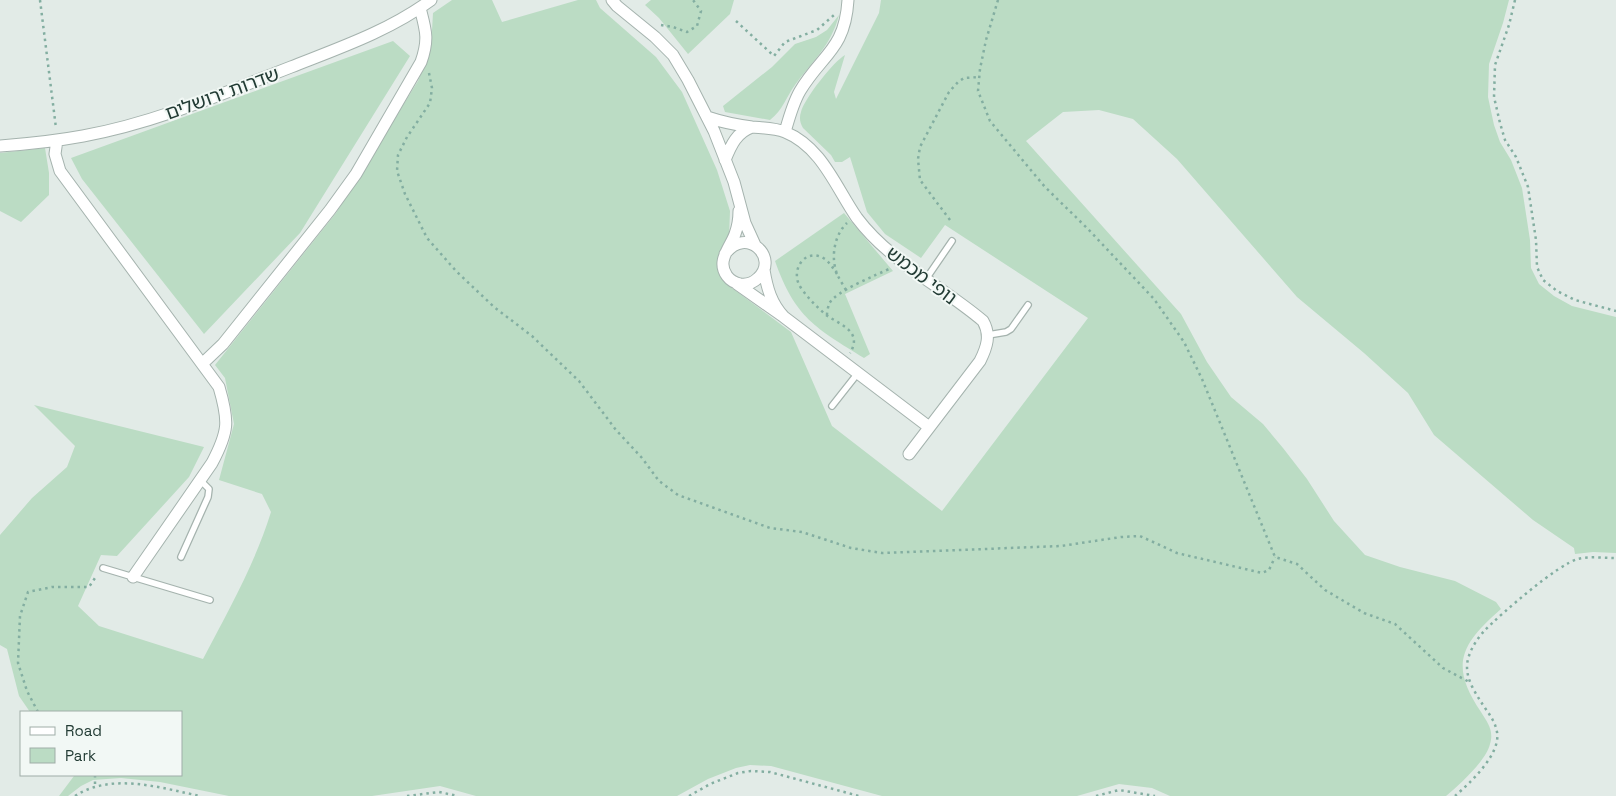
<svg xmlns="http://www.w3.org/2000/svg" width="1616" height="796" font-family="'Space Grotesk','Noto Sans Hebrew',sans-serif">
<rect width="100%" height="100%" fill="#e2ebe7"/>
<path fill="#bbdcc4" d="M452 0H492L502 22 578 0H596L600 8 656 57 682 92 717 170 730 211 729 238 722 249 717 262 732 288 791 332 832 426 942 511 1088 318 945 225 921 258 885 234 867 212 850 157 842 162H835L831 155 803 128C800 123 799 118 801 112 804 99 834 61 845 55L834 92 836 99 879 13 881 0H1509L1503 23 1489 64 1488 97 1494 125 1500 142 1511 160 1522 188 1530 240 1531 268 1539 284 1554 296 1572 306 1616 317V553L1593 552 1575 554 1574 548 1533 520 1434 435 1408 393 1364 353 1297 297 1177 159 1133 119 1099 110 1063 112 1026 141 1181 314 1207 362 1231 397 1263 424 1283 448 1307 479 1334 521 1365 555 1400 567 1455 581 1496 602 1501 609C1461 644 1449 665 1481 712 1488 723 1494 731 1490 744 1486 761 1459 785 1446 796H1170L1152 788 1119 784 1077 796H882L771 766 750 765 736 768 708 779 677 796H476L440 786 372 796H229L160 782 121 778 93 780 81 786 68 796H59L74 776 73 775H181V712H30L19 696 7 649 0 645V535L32 498 67 467 75 446 34 405 204 447 189 477 117 556 101 555 78 606 99 626 203 659C228 611 255 564 271 512L262 494 219 480 234 424 225 378 215 365 336 213 418 81 431 48 433 13Z
M651 0H734L730 14 688 54 659 18 645 5Z
M839 15C831 46 813 60 795 85 786 97 783 110 770 120L725 112 723 106 772 67 795 44 816 37 827 30Z
M393 41 410 56 300 233 204 334 82 179 71 158Z
M45 148 49 173V195L21 222 0 211V153Z
M844 213 893 271 845 294 870 354 864 358C816 328 795 318 775 261Z"/>
<g fill="none" stroke-linecap="round" stroke-linejoin="round">
<defs>
<path id="lane" d="M926 279 952 241
M988 335 1006 332 1011 329 1028 305
M832 406 858 373
M181 557 208 497 209 489 200 480
M103 568 210 600"/>
<path id="street" d="M612 0 617 6 655 37 673 55 688 80 714 131 734 182 745 223 755 245
M707 117C722 122 736 125 752 127 763 128 775 128 785 132 822 147 836 188 857 218 890 262 942 286 983 321 991 335 987 347 980 361L909 454
M785 132C789 118 793 103 800 91 822 54 845 50 848 0
M57 140 55 154 60 171 219 387C229 421 229 431 212 463L133 577
M0 146C27 144 56 141 83 136 155 123 224 93 291 67 339 48 389 31 431 0
M725 160C731 145 737 132 752 127
M725 254C746 225 780 258 758 278 753 283 747 285 740 284 735 283 730 280 727 276 716 261 730 248 735 234 738 226 739 219 739 211
M737 284 784 317C771 303 767 288 764 270
M784 317 929 427
M202 364 223 344 330 210 356 174 421 62C429 39 426 31 420 8"/>
</defs>
<use href="#lane" stroke="#a5b3ae" stroke-width="8"/>
<use href="#street" stroke="#a5b3ae" stroke-width="13"/>
<path stroke="#83aea1" stroke-width="2.5" stroke-dasharray="2.5 4" stroke-linecap="butt" d="M40 0 56 128
M998 0 986 40 980 69 978 91 990 121 1045 187 1088 229 1154 299 1184 342 1202 379 1275 557 1297 564 1325 590 1364 613 1395 624 1443 668 1471 683
M1515 0 1509 25 1495 65 1494 97 1500 123 1505 140 1516 157 1528 187 1536 240 1537 267 1543 280 1557 291 1575 300 1616 311
M736 21 774 56 785 42 817 30 834 15
M661 25 673 27 687 32 697 26 701 11 693 0
M429 73 432 88 430 103 407 137 398 155 397 171 405 194 427 238 456 271 494 307 532 336 579 381 616 430 642 458 659 481 678 495 770 528 802 532 851 548 882 553 1061 546 1121 537 1140 536 1177 553 1262 573 1269 570 1275 557
M950 220 920 180 918 159 920 147 949 92 958 82 964 78 979 77
M837 274C833 268 830 263 825 259 805 246 789 271 801 288 808 298 816 306 825 314 837 324 864 330 850 353
M846 290C843 285 840 280 838 276 830 259 834 235 847 223
M827 315C827 312 828 307 829 304 835 291 877 275 891 268
M38 712 27 691 18 663 20 616 28 592 52 587H89L97 575
M95 775V786
M75 796C112 772 161 788 200 796
M407 796 439 792 458 796
M689 796 710 784 738 773 751 771 770 772 859 796
M1096 796 1119 790 1155 796
M1455 796C1471 782 1501 754 1497 732 1495 721 1489 714 1483 705 1476 694 1467 681 1467 667 1467 654 1476 640 1485 630 1501 614 1558 564 1578 559 1590 556 1604 558 1616 558"/>
<use href="#lane" stroke="#fff" stroke-width="5.5"/>
<use href="#street" stroke="#fff" stroke-width="11"/>
</g>
<g text-anchor="middle" stroke-width="4" stroke-linejoin="round" paint-order="stroke">
<g font-size="19" fill="#233c35" stroke="#f2f8f5">
<text transform="translate(222 93) rotate(-20)" y="7">שדרות ירושלים</text>
<text transform="translate(922 275) rotate(37)" y="7">נופי מכמש</text>
</g>
</g>
<rect x="20" y="711" width="162" height="65" fill="#f2f8f5" stroke="#9fada8"/>
<rect x="30" y="727" width="25" height="8" fill="#ffffff" stroke="#9fada8"/>
<text x="65" y="736" font-size="15" fill="#233c35">Road</text>
<rect x="30" y="748" width="25" height="15" fill="#bbdcc4" stroke="#9fada8"/>
<text x="65" y="761" font-size="15" fill="#233c35">Park</text>
</svg>
